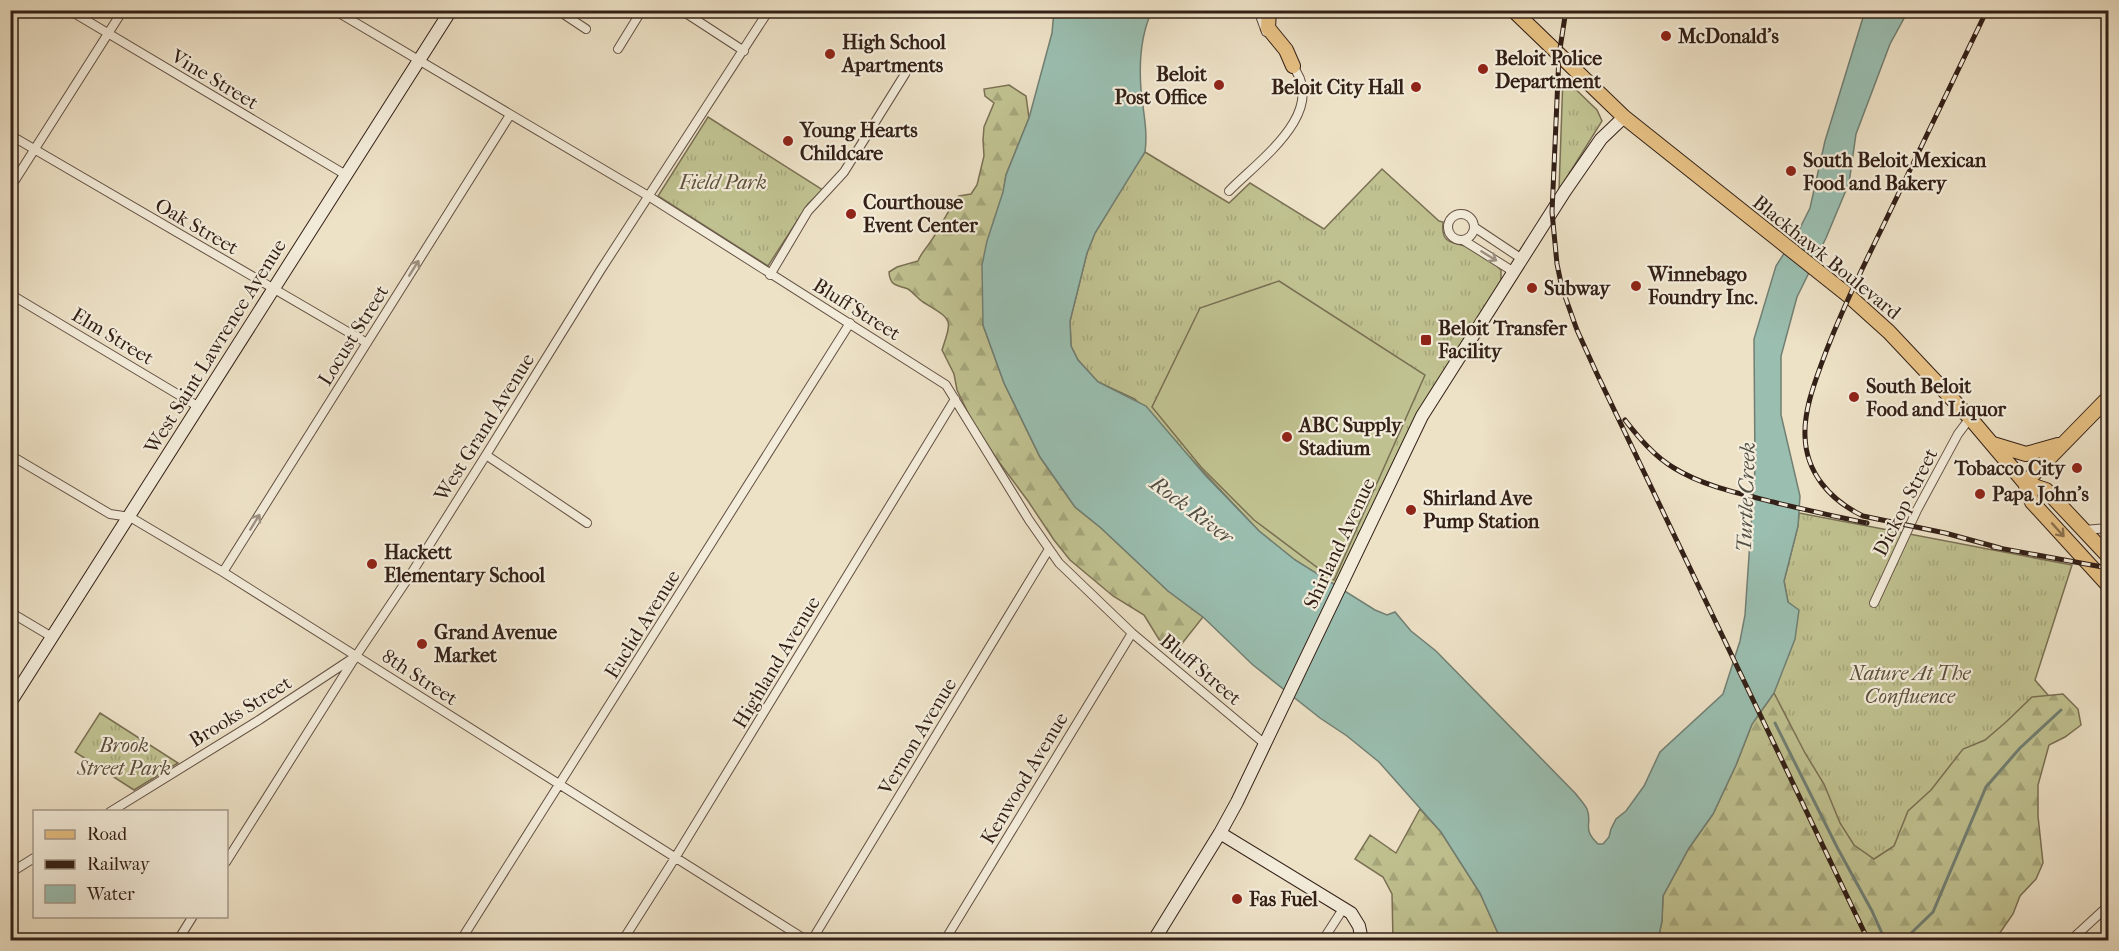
<svg xmlns="http://www.w3.org/2000/svg" width="2119" height="951" font-family="'IM FELL French Canon',serif">
<defs>
<pattern id="grass-tufts" width="24" height="20" patternUnits="userSpaceOnUse" patternTransform="scale(1.5)"><rect width="24" height="20" fill="#c0c190"/><path d="M3 7l-1-3M5 7V3M7 7l1-3M15 17l-1-3M17 17v-4M19 17l1-3" fill="none" stroke="#a5a67b"/></pattern>
<pattern id="forest-firs" width="22" height="20" patternUnits="userSpaceOnUse" patternTransform="scale(1.5)"><rect width="22" height="20" fill="#c0c190"/><path d="M5 1l3.5 6h-7zM16 11l3.5 6h-7z" fill="#a5a67b"/></pattern>
</defs>
<rect width="100%" height="100%" fill="#ede1c6"/>
<filter id="stains"><feTurbulence type="fractalNoise" baseFrequency=".00333" numOctaves="4"/><feColorMatrix values="0 0 0 0 .2 0 0 0 0 .09 0 0 0 0 .02 0 0 0 .5 -.17"/></filter>
<radialGradient id="worn" r=".72"><stop offset=".6" stop-color="#630" stop-opacity="0"/><stop offset="1" stop-color="#630" stop-opacity=".3"/></radialGradient>
<path fill="url(#grass-tufts)" stroke="#7a7054" stroke-width="1.5" d="M1563 77 1597 110 1602 121 1559 190Z
M708 117 823 190 808 204 768 266 658 196Z
M1145 152 1229 203 1250 183 1324 229 1382 169 1439 221 1443 222C1440 247 1456 241 1470 248 1480 253 1494 262 1501 270V281L1413 423 1336 586 1295 560 1259 531 1135 399 1098 382 1078 360 1071 346 1070 321 1087 253 1095 233 1135 166Z
M1799 513 2072 565 2035 680 2061 710 1900 940H1658L1788 602 1784 581 1798 526Z
M100 713 178 763 134 790 75 752Z"/>
<path fill="url(#forest-firs)" stroke="#7a7054" stroke-width="1.5" d="M1009 85 1026 96 1029 118 1006 175 983 325 1004 383 1040 457 1075 507 1101 528 1168 591 1203 617 1180 646 1168 649 1160 641 1144 615 1113 596 1070 560 1054 540 1028 501 996 458 971 419 957 390 954 374 942 350C953 317 952 320 923 302 918 299 913 292 908 289 898 285 890 287 889 272L897 267 918 261C921 253 926 249 931 241 941 226 948 210 959 196L971 194 977 185 984 156 983 140 984 127 994 103 985 96 984 89Z
M1774 693 1805 753 1824 784 1840 823 1854 845 1874 859 1894 846 1908 811 1931 790 1963 749 1985 740 2006 722 2032 697 2063 694 2078 709 2081 725 2065 737 2049 745 2038 785V816L2043 863 2036 879 2020 896 2013 914 1995 940H1658L1662 921 1663 896 1689 848 1713 814 1736 765 1752 724Z
M1420 809 1441 832 1480 893 1501 940H1393L1392 894 1383 877 1355 859 1370 835 1396 853Z"/>
<path fill="#c0c190" stroke="#7a7054" stroke-width="1.5" d="M1279 281 1425 375 1334 580 1254 520 1201 467 1152 407 1200 308Z"/>
<path fill="#9abeb0" stroke="#717f73" stroke-width="1.5" d="M1054 11H1152C1141 34 1139 64 1141 90 1143 111 1148 131 1145 152L1095 233 1087 253 1070 321 1071 346 1078 360 1098 382 1146 406 1205 475 1259 531 1295 560 1375 610 1387 615 1395 612 1411 631 1436 651 1575 793C1579 798 1584 803 1587 809 1593 824 1581 828 1598 844H1603L1609 837 1611 829 1616 819 1626 811 1644 786 1660 752 1723 694 1740 641 1745 615 1755 468 1754 339 1776 266 1799 230 1810 208 1825 141 1865 11H1908L1890 44 1856 134 1849 183 1826 238 1797 297 1781 356V415L1800 496 1798 526 1784 581 1788 602 1799 610 1795 639 1774 693 1752 724 1736 765 1713 814 1689 848 1663 896 1662 921 1658 940H1501L1480 893 1441 832 1379 762 1347 736 1320 718 1253 665 1203 617 1168 591 1101 528 1075 507 1040 457 1004 383 983 325 982 265 987 241 1003 192 1006 175 1029 118 1052 33Z"/>
<g fill="none" stroke-linecap="round" stroke-linejoin="round">
<path stroke="#717f73" stroke-width="3" d="M1775 723 1838 849 1872 911 1885 940
M1904 940 1933 912 1986 787 2020 748 2061 710"/>
<defs>
<path id="street" d="M69 10 346 175
M334 10 650 197 946 385 1029 520 1059 563 1132 633 1265 744
M568 10 565 15 586 29
M681 10 744 51
M1258 10 1266 32
M618 49 642 10
M10 135 367 343
M10 188 123 10
M1229 191C1258 161 1331 111 1291 64
M1448 227a13 13 0 1 1 26 0a13 13 0 1 1-26 0Z
M1474 227 1522 259
M1463 240 1514 272
M770 275 808 211 844 172 905 74
M10 294 199 407
M10 455 110 514 130 517 223 572 806 940
M486 455 587 523
M2084 530 2108 528
M223 572 510 115
M1874 603 1917 510 1958 434 1970 418
M10 612 52 637
M110 812 259 720 353 658
M226 862 356 656 411 574 486 455 600 271 769 10
M10 873 34 858
M178 940 193 916
M461 940 850 323
M623 940 675 858 955 399
M812 940 1049 549
M945 940 1132 633
M1323 940 1343 909
M2071 940 2108 906"/>
<path id="secondary" d="M10 703 451 10
M1220 833 1351 913 1359 926 1362 940
M1154 940 1220 833 1237 802 1422 416 1565 191 1601 139 1624 117"/>
<path id="primary" d="M1269 10 1268 28 1286 50 1293 66
M1513 10 1624 117 1849 296 1889 332 1970 418 2025 483 2032 502 2108 585
M1993 444 2026 454 2058 445
M2025 483 2108 398
M2025 483 2046 490 2108 556"/>
</defs>
<use href="#street" stroke="#625043" stroke-width="10"/>
<use href="#secondary" stroke="#332017" stroke-width="14"/>
<use href="#primary" stroke="#332017" stroke-width="16"/>
<use href="#street" stroke="#f3ecda" stroke-width="8"/>
<use href="#secondary" stroke="#f3ecda" stroke-width="12"/>
<use href="#primary" stroke="#e6c083" stroke-width="14"/>
<defs>
<path id="rail" d="M1566 10 1559 55 1552 212 1557 264 1562 288 1577 330 1597 374 1868 940
M1987 10C1952 83 1917 155 1882 228 1860 273 1838 318 1821 365 1813 387 1804 412 1805 436 1806 473 1830 500 1863 516L1945 533 2000 548
M1625 420C1639 438 1654 456 1674 468 1705 487 1742 494 1777 503 1807 510 1837 517 1867 523
M1993 547 2108 568"/>
</defs>
<use href="#rail" stroke="#332017" stroke-width="5"/>
<use href="#rail" stroke="#f3ecda" stroke-width="3" stroke-dasharray="9" stroke-linecap="butt"/>
</g>
<defs><path id="oneway-shaft" d="M-6 0H5M1.5-3L5.5 0L1.5 3" fill="none" stroke-width="1.6" stroke-linecap="round" stroke-linejoin="round" transform="scale(1.5)"/></defs>
<g stroke="#9d9082">
<use href="#oneway-shaft" transform="translate(1489 256) rotate(32)"/>
<use href="#oneway-shaft" transform="translate(414 268) rotate(-58)"/>
<use href="#oneway-shaft" transform="translate(255 522) rotate(-58)"/>
</g>
<use stroke="#8c704d" href="#oneway-shaft" transform="translate(2058 530) rotate(48)"/>
<g fill="#8f2418" stroke="#f3ecda" stroke-width="2">
<circle cx="1666" cy="36" r="6"/>
<circle cx="830" cy="54" r="6"/>
<circle cx="1483" cy="69" r="6"/>
<circle cx="1219" cy="85" r="6"/>
<circle cx="1416" cy="87" r="6"/>
<circle cx="788" cy="141" r="6"/>
<circle cx="1791" cy="171" r="6"/>
<circle cx="851" cy="214" r="6"/>
<circle cx="1636" cy="286" r="6"/>
<circle cx="1532" cy="288" r="6"/>
<rect x="1420" y="334" width="12" height="12" rx="3"/>
<circle cx="1854" cy="397" r="6"/>
<circle cx="1287" cy="437" r="6"/>
<circle cx="2077" cy="468" r="6"/>
<circle cx="1980" cy="494" r="6"/>
<circle cx="1411" cy="510" r="6"/>
<circle cx="372" cy="564" r="6"/>
<circle cx="422" cy="644" r="6"/>
<circle cx="1237" cy="899" r="6"/>
</g>
<g text-anchor="middle" stroke-width="4.5" stroke-linejoin="round" paint-order="stroke">
<g font-size="20" font-weight="bold" fill="#332017" stroke="#f3ecda" text-anchor="start">
<text x="1678" y="43">McDonald's</text>
<text x="842" y="49">High School<tspan x="842" dy="23">Apartments</tspan></text>
<text x="1495" y="65">Beloit Police<tspan x="1495" dy="23">Department</tspan></text>
<text x="1207" y="81" text-anchor="end">Beloit<tspan x="1207" dy="23">Post Office</tspan></text>
<text x="1404" y="94" text-anchor="end">Beloit City Hall</text>
<text x="800" y="137">Young Hearts<tspan x="800" dy="23">Childcare</tspan></text>
<text x="1803" y="167">South Beloit Mexican<tspan x="1803" dy="23">Food and Bakery</tspan></text>
<text x="863" y="209">Courthouse<tspan x="863" dy="23">Event Center</tspan></text>
<text x="1648" y="281">Winnebago<tspan x="1648" dy="23">Foundry Inc.</tspan></text>
<text x="1544" y="295">Subway</text>
<text x="1438" y="335">Beloit Transfer<tspan x="1438" dy="23">Facility</tspan></text>
<text x="1866" y="393">South Beloit<tspan x="1866" dy="23">Food and Liquor</tspan></text>
<text x="1299" y="432">ABC Supply<tspan x="1299" dy="23">Stadium</tspan></text>
<text x="2065" y="475" text-anchor="end">Tobacco City</text>
<text x="1992" y="501">Papa John's</text>
<text x="1423" y="505">Shirland Ave<tspan x="1423" dy="23">Pump Station</tspan></text>
<text x="384" y="559">Hackett<tspan x="384" dy="23">Elementary School</tspan></text>
<text x="434" y="639">Grand Avenue<tspan x="434" dy="23">Market</tspan></text>
<text x="1249" y="906">Fas Fuel</text>
</g>
<g font-size="20" fill="#332017" stroke="#f3ecda">
<text transform="translate(215 79) rotate(31)" y="7">Vine Street</text>
<text transform="translate(197 226) rotate(30)" y="7">Oak Street</text>
<text transform="translate(1827 257) rotate(39)" y="7">Blackhawk Boulevard</text>
<text transform="translate(857 309) rotate(32)" y="7">Bluff Street</text>
<text transform="translate(353 335) rotate(-58)" y="7">Locust Street</text>
<text transform="translate(113 336) rotate(31)" y="7">Elm Street</text>
<text transform="translate(215 346) rotate(-58)" y="7">West Saint Lawrence Avenue</text>
<text transform="translate(484 427) rotate(-58)" y="7">West Grand Avenue</text>
<text transform="translate(1905 502) rotate(-63)" y="7">Dickop Street</text>
<text transform="translate(1339 543) rotate(-65)" y="7">Shirland Avenue</text>
<text transform="translate(642 624) rotate(-58)" y="7">Euclid Avenue</text>
<text transform="translate(776 662) rotate(-59)" y="7">Highland Avenue</text>
<text transform="translate(1201 669) rotate(40)" y="7">Bluff Street</text>
<text transform="translate(420 677) rotate(33)" y="7">8th Street</text>
<text transform="translate(240 711) rotate(-32)" y="7">Brooks Street</text>
<text transform="translate(917 736) rotate(-59)" y="7">Vernon Avenue</text>
<text transform="translate(1024 778) rotate(-59)" y="7">Kenwood Avenue</text>
</g>
<g font-size="20" font-style="italic" fill="#5d503b" stroke="#f3ecda">
<text x="723" y="189">Field Park</text>
<text x="1910" y="680">Nature At The<tspan x="1910" dy="23">Confluence</tspan></text>
<text x="124" y="752">Brook<tspan x="124" dy="23">Street Park</tspan></text>
</g>
<g font-size="21" font-style="italic" fill="#524f45" stroke="#f3ecda">
<text transform="translate(1746 497) rotate(-88)" y="7">Turtle Creek</text>
<text transform="translate(1192 510) rotate(37)" y="7">Rock River</text>
</g>
</g>
<rect width="2119" height="951" fill="none" stroke="#ede1c6" stroke-width="36"/>
<rect x="12" y="12" width="2095" height="927" fill="none" stroke="#332017" stroke-width="3"/>
<rect x="18" y="18" width="2083" height="915" fill="none" stroke="#332017" stroke-width="1.5"/>
<rect x="33" y="810" width="195" height="108" fill="#f3ecda" stroke="#a69a8c" stroke-width="1.5"/>
<rect x="45" y="830" width="30" height="9" fill="#e6c083" stroke="#a69a8c" stroke-width="1.5"/>
<text x="87" y="840" font-size="18" fill="#332017">Road</text>
<rect x="45" y="860" width="30" height="9" fill="#332017" stroke="#a69a8c" stroke-width="1.5"/>
<text x="87" y="870" font-size="18" fill="#332017">Railway</text>
<rect x="45" y="885" width="30" height="18" fill="#9abeb0" stroke="#a69a8c" stroke-width="1.5"/>
<text x="87" y="900" font-size="18" fill="#332017">Water</text>
<rect width="100%" height="100%" filter="url(#stains)"/>
<rect width="100%" height="100%" fill="url(#worn)"/>
</svg>
